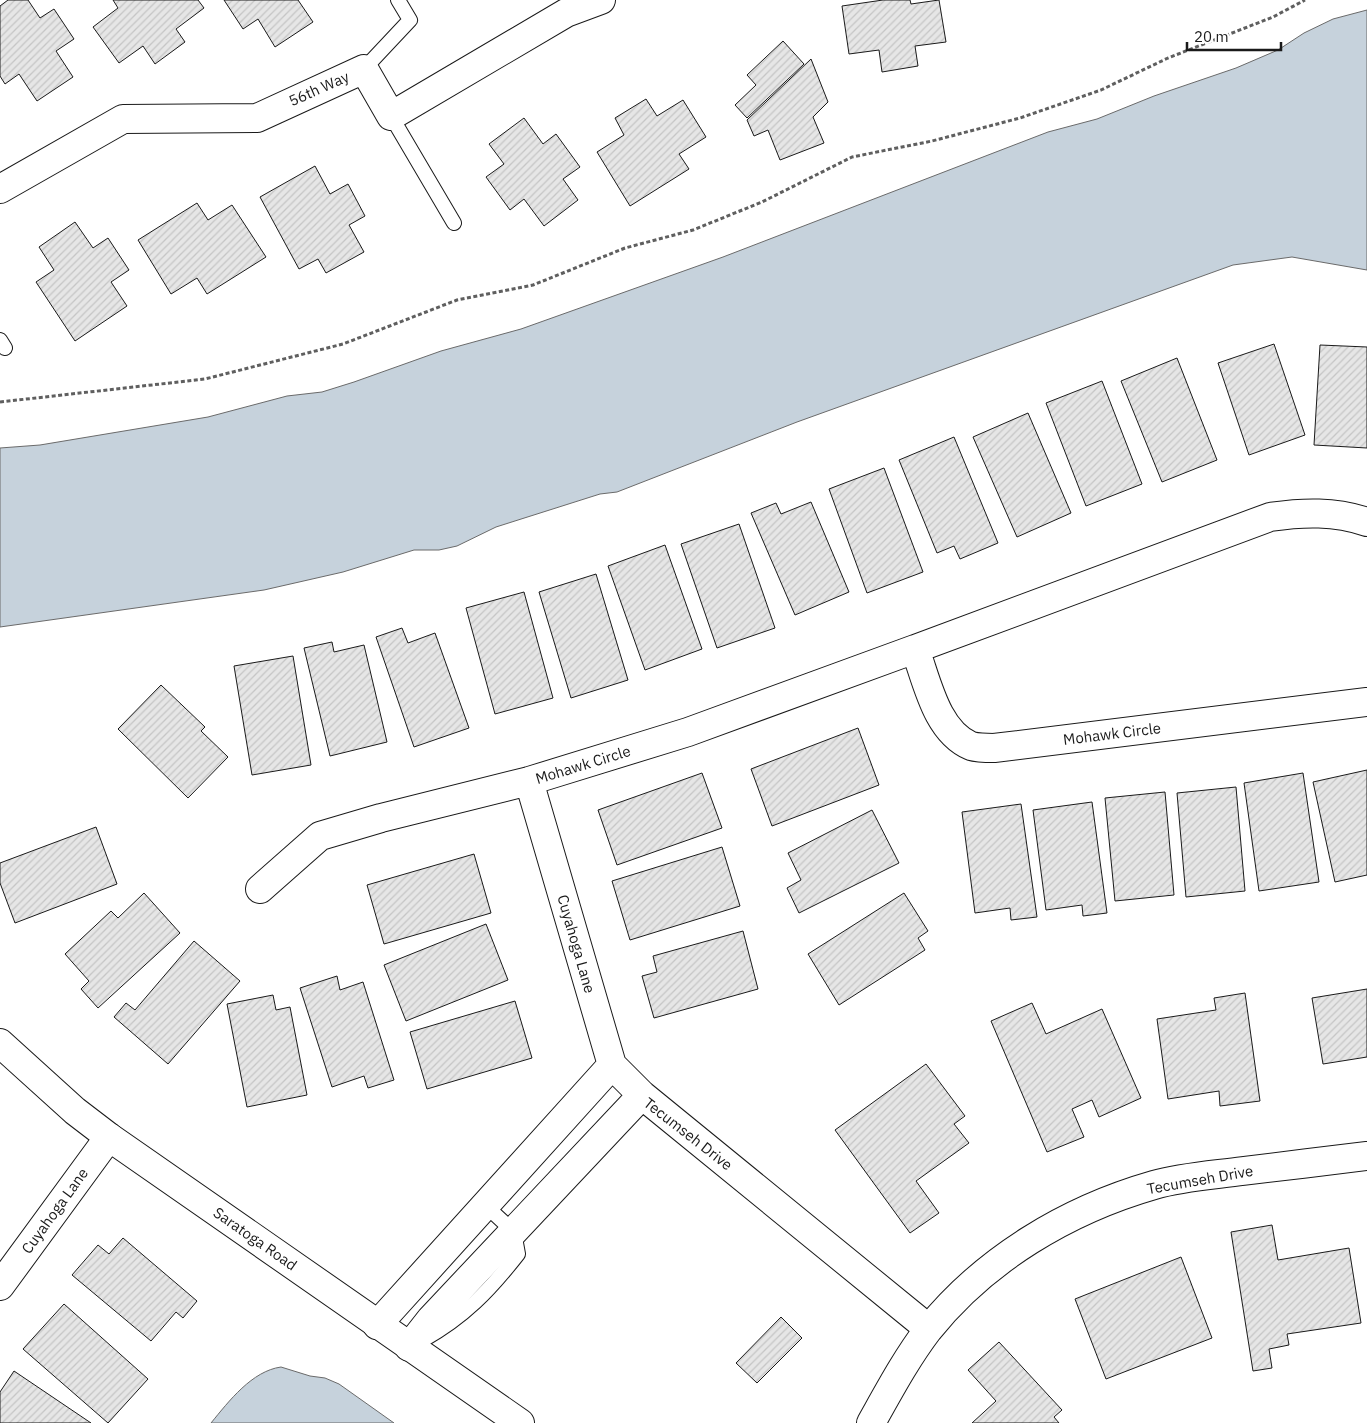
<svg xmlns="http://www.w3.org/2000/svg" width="1367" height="1423" font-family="'IBM Plex Sans',sans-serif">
<defs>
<pattern id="building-hatch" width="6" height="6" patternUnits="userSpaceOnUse" patternTransform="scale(1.25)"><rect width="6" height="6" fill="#e6e6e6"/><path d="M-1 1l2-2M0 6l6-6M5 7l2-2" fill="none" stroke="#c5c5c5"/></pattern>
</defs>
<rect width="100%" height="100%" fill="#fff"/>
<path fill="#c6d2dc" stroke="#6a6a6a" d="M1367 10V270L1292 257 1233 265 797 422 617 492 600 494 496 527 457 546 439 550H414L343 572 264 590 0 627V448L40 445 208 417 287 396 322 392 354 382 441 351 521 329 723 257 1048 132 1097 119 1154 96 1236 68 1278 50 1304 33 1333 19Z
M281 1367 310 1376 325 1378 339 1384 394 1423H211C229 1401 252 1371 281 1367Z"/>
<path fill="url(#building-hatch)" stroke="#1a1a1a" d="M8 0H28L40 18 54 9 74 39 56 51 73 77 37 101 19 74 5 84 0 76V6Z
M113 0H198L204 8 176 29 185 42 155 64 143 46 119 63 93 27 118 8Z
M224 0H298L313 22 275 47 258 19 243 29Z
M883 0H910L911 4 939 0 946 42 915 46 918 66 882 72 879 50 849 54 842 6Z
M783 41 804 64 747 118 735 105 756 85 747 75Z
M811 59 828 102 813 117 824 143 780 160 768 130 754 136 747 120Z
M646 99 657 116 683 100 706 137 679 154 689 169 630 206 597 152 624 135 615 118Z
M524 118 543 144 556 134 580 167 563 179 578 200 544 226 524 199 510 210 486 177 504 164 489 144Z
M315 166 330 194 348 184 365 216 349 225 364 252 326 273 318 259 299 269 260 197Z
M197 203 208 220 232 205 266 257 207 294 197 278 171 294 138 240Z
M75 222 93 248 108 238 129 270 111 282 127 306 75 341 36 282 54 270 39 247Z
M1274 344 1305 435 1249 455 1218 363Z
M1320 345 1367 347V448L1314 445Z
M1177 358 1217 460 1162 482 1121 381Z
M1102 381 1142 484 1086 506 1046 403Z
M1028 413 1071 513 1017 537 973 437Z
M954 437 998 543 960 559 954 546 937 553 899 460Z
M884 468 923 572 867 593 829 489Z
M811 502 849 592 795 615 751 513 776 503 781 514Z
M739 524 775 628 717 648 681 544Z
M665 545 702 649 645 670 608 566Z
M596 574 628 680 571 698 539 592Z
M524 592 553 698 495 714 466 608Z
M402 628 408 643 435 633 469 728 414 747 376 637Z
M332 642 334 652 364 645 387 742 330 756 304 648Z
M293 656 311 765 252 775 234 666Z
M161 685 205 727 201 731 228 757 188 798 118 729Z
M858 728 879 785 772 826 751 769Z
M1367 770V875L1335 882 1313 782Z
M702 773 722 828 617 865 598 810Z
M1303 773 1319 882 1259 891 1244 783Z
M1236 787 1245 891 1186 897 1177 793Z
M1165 792 1174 895 1115 901 1105 798Z
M1092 802 1107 913 1083 916 1082 905 1046 910 1033 810Z
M1021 804 1037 917 1011 920 1010 908 975 913 962 812Z
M872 810 899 863 799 913 787 888 801 880 788 853Z
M96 827 117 884 15 923 0 883V863Z
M722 847 740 906 630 940 612 881Z
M474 854 491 913 384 944 367 885Z
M144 893 180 933 98 1008 81 989 89 981 65 954 111 911 118 918Z
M904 893 928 931 918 938 925 950 839 1005 808 954Z
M486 924 508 980 406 1021 384 965Z
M743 931 758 989 654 1018 642 976 657 972 653 956Z
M194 941 240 981 168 1064 114 1017 126 1003 135 1010Z
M337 976 340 990 363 982 394 1080 368 1088 364 1076 332 1087 300 988Z
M1367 989V1057L1323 1064 1312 998Z
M1245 993 1260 1101 1220 1106 1219 1091 1168 1099 1157 1019 1216 1010 1214 998Z
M273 995 276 1010 290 1007 307 1095 247 1107 227 1004Z
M515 1001 532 1058 427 1089 410 1032Z
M1032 1003 1046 1034 1102 1009 1141 1098 1099 1117 1092 1100 1072 1109 1084 1137 1047 1152 991 1021Z
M926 1064 965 1116 954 1124 969 1143 916 1181 939 1213 910 1233 835 1130Z
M1272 1225 1278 1260 1349 1248 1361 1323 1287 1334 1289 1345 1269 1349 1272 1368 1253 1371 1231 1232Z
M123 1238 197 1301 183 1318 176 1312 151 1341 72 1275 98 1245 109 1254Z
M1181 1257 1212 1338 1106 1379 1075 1299Z
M64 1304 148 1379 108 1423 23 1349Z
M781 1317 802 1338 757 1383 736 1363Z
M999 1342 1062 1410 1054 1417 1059 1423H972L996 1401 968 1370Z
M14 1371 91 1423H0V1392Z"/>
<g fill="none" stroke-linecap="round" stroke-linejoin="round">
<defs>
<path id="service" d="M364 69 410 20 398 0
M391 116 454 223
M0 340 5 348
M423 1340C464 1317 489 1291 518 1254L514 1232 485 1205"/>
<path id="minor" d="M0 189 123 119 257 118 364 69 391 116 566 13 601 0
M1367 522C1335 511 1303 512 1270 517L915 649C927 681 936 731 971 746 978 748 987 748 994 748L1367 702
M529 781 612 1065 642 1095 929 1329
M260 889 320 836 381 818 529 781 688 732 915 649
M0 1286 109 1137
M377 1325 612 1065
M409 1347 431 1319 642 1095
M871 1423C889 1391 906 1359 928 1330 985 1259 1067 1210 1154 1185 1182 1177 1214 1175 1243 1171 1284 1166 1326 1161 1367 1156"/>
<path id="tertiary" d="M0 1043 75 1111 109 1137 520 1423"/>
</defs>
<use href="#service" stroke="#1a1a1a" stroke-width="16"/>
<use href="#minor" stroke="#1a1a1a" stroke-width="30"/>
<use href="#tertiary" stroke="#1a1a1a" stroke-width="30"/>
<path stroke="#5f5f5f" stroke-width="3" stroke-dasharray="4 2.5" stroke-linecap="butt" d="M0 402 205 379 343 344 457 300 533 285 625 248 693 230 762 202 852 157 932 141 1020 118 1101 90 1168 58 1273 17 1305 0"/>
<use href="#service" stroke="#fff" stroke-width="14"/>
<use href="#minor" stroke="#fff" stroke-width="28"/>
<use href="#tertiary" stroke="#fff" stroke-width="28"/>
</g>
<g text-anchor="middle" stroke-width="4" stroke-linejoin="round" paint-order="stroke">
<g font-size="15" fill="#1a1a1a" stroke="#fff">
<text transform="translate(319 89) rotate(-24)" y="5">56th Way</text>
<text transform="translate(1112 734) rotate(-7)" y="5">Mohawk Circle</text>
<text transform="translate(583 765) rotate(-17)" y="5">Mohawk Circle</text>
<text transform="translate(576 944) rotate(74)" y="5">Cuyahoga Lane</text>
<text transform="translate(688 1134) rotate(38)" y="5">Tecumseh Drive</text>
<text transform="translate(1200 1180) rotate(-10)" y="5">Tecumseh Drive</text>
<text transform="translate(55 1211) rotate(-54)" y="5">Cuyahoga Lane</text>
<text transform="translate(255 1239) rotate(35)" y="5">Saratoga Road</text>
</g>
</g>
<path d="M1187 42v8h94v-8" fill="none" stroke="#1a1a1a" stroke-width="2.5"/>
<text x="1194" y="42" font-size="15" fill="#1a1a1a" stroke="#ffffff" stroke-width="4" paint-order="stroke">20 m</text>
</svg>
